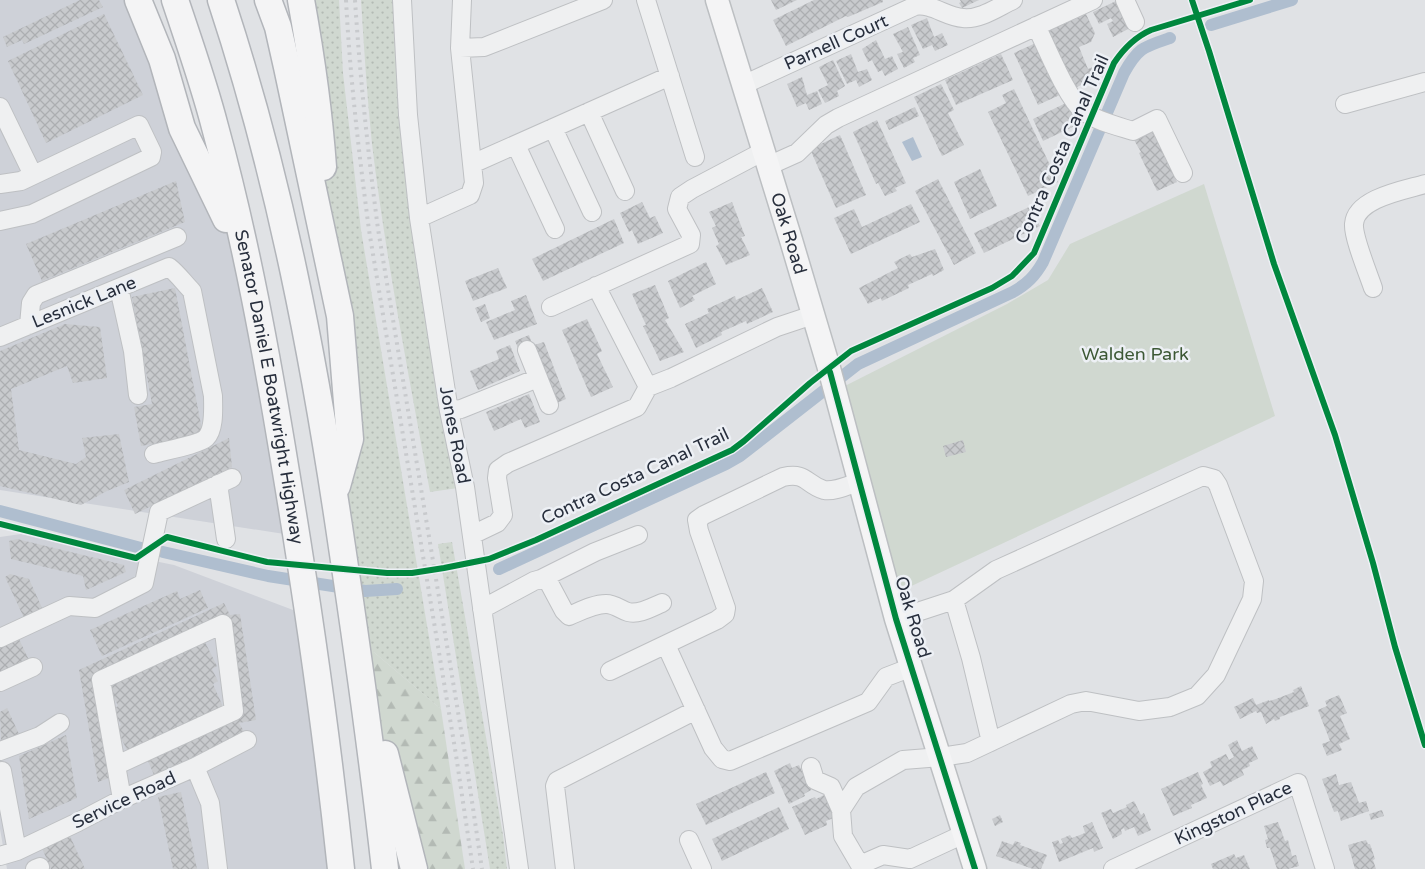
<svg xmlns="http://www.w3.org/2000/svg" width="1425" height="869" font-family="'Varela Round',sans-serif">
<defs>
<pattern id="grass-dots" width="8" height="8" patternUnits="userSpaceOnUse" patternTransform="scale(1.25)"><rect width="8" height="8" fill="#d0d8d0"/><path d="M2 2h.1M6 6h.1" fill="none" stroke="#b3bab4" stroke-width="1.8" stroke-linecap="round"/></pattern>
<pattern id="forest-firs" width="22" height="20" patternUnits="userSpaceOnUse" patternTransform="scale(1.25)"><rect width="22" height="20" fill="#d0d8d0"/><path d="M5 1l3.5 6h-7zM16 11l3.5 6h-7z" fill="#b3bab4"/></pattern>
<pattern id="building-cross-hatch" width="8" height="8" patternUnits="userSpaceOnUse" patternTransform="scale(1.25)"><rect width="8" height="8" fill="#c8cacd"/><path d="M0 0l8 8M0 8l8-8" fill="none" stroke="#acaeb1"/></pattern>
</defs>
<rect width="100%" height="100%" fill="#e0e2e5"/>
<path fill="#ced1d8" d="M0 0H138L248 264 297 536 0 490Z
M21 534 174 565 309 616 341 869H7L0 829V537Z"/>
<path fill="url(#grass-dots)" d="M301 0H339L343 73 361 230 441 709 356 637 342 547 350 439Z
M361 0H402L408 115 465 487 430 492C409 376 386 260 372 144 367 96 364 48 361 0Z
M452 542 503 835 507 869H490L438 544Z"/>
<path fill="url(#forest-firs)" d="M356 637 441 709 465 869H414Z"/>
<path fill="#d0d8d0" d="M1204 184 1275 416 890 596 835 391 1007 304 1048 280 1070 244Z"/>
<path fill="#afbecf" d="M913 137 922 157 912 161 902 142Z"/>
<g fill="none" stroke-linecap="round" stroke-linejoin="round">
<path stroke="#afbecf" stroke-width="12" d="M1211 25 1292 0
M0 511 141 548
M163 552 268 576 365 591 397 589
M499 569 726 464 740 456 858 364 1013 292C1027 284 1035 276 1043 262L1124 73C1138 48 1143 47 1170 38"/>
</g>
<path fill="url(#building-cross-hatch)" d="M80 0H99L103 7 24 44 22 40 7 47 3 37Z
M771 0H797L776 10Z
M814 0H883V2L848 17 846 16 786 46 773 20Z
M960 0H979L962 8 959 3 961 2Z
M1118 0 1132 27 1113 37 1107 24 1113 21 1111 18 1099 24 1093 12Z
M104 14 143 95 46 143 8 61Z
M1086 14 1095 33 1091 42 1079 47 1088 69 1097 65 1102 75 1075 88 1048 31Z
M927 18 934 37 942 33 948 45 935 51 932 45 923 49 911 25Z
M908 27 920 55 913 58 915 62 904 68 897 54 903 52 893 34Z
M876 40 885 59 892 56 898 69 885 76 882 70 878 72 872 60 868 62 862 49Z
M1038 42 1064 93 1038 105 1014 53Z
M851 54 858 72 867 69 872 80 859 87 856 80 847 84 836 61Z
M1001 54 1013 80 956 105 945 80Z
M833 60 845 86 837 91 839 96 825 103 818 90 828 85 819 67Z
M802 77 807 95 817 91 822 104 809 110 806 103 797 107 787 84Z
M941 84 954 110 948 113 964 145 942 156 914 97Z
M1014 89 1058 182 1028 196 988 112 1006 103 1002 95Z
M1070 101 1081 123 1043 141 1033 119Z
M915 107 919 116 889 130 885 121Z
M877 120 906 183 895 188 897 191 885 196 878 183 876 184 853 132Z
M1155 130 1167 155 1165 156 1177 182 1157 191 1139 153 1141 152 1134 140Z
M840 135 866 195 836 208 810 149Z
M980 169 997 206 970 219 954 182Z
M938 179 976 253 954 265 915 191Z
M176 181 185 222 42 281 26 244Z
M642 202 650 218 655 216 663 233 638 244 632 230 629 232 620 213Z
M732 202 745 236 741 237 750 255 726 265 716 246 719 244 712 228 716 226 709 212Z
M911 204 920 222 851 254 834 218 854 209 862 227Z
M1029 207 1040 226 984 253 974 233Z
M614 219 624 243 543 281 532 259Z
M935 249 944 270 933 276 932 274 908 285 909 288 882 301 881 298 868 304 859 288 898 268 894 262 910 254 912 257Z
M706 262 716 284 692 296 695 300 680 308 668 281Z
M498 268 507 288 473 301 465 281Z
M655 285 669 318 665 320 684 352 660 361 643 326 646 325 632 294Z
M175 288 203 435 141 446 134 407 152 404 132 297Z
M762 288 773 312 747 324 746 321 721 332 722 335 696 348 685 324 709 313 707 309 735 296 736 300Z
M526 295 537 324 494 340 486 322 515 310 511 301Z
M485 304 490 318 481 322 475 308Z
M587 319 602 351 597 354 613 387 591 397 562 330Z
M65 324 100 327 107 378 73 383 67 366 11 389 19 450 76 464 86 457 82 438 119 434 129 482 107 491 81 505 0 486V351Z
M529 335 532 344 519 350 515 341Z
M544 342 566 399 557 403 534 345Z
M510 345 520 371 478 390 470 371 499 359 496 351Z
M529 394 540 422 525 428 521 419 494 431 486 412Z
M229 438 232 467 135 514 124 490Z
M963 440 966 452 946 457 943 446Z
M17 539 124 565 126 572 86 590 83 576 11 559 9 541Z
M10 574 29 579 43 610 24 618 5 577Z
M200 590 208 608 102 656 90 630 177 591 180 599Z
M224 603 230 615 240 614 256 720 239 723 245 733 154 775 148 761 240 716 224 617 92 678 109 778 98 782 79 670Z
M18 637 29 660 0 674V645Z
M204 640 217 666 212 669 218 681 213 684 224 709 129 754 116 728 121 725 113 709 118 706 108 685Z
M1301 686 1309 706 1280 717V719L1275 721 1274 719 1266 724 1261 712 1257 713 1256 711 1240 719 1234 707 1253 698 1256 705 1269 700V701L1276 699 1294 692 1293 690Z
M1339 695 1347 713 1340 716 1350 739 1339 744 1342 750 1327 756 1322 744 1330 741 1318 710 1327 706 1325 701Z
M7 708 19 734 1 742 0 712Z
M66 735 77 798 29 819 19 756Z
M1237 740 1242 751 1252 746 1258 759 1249 763 1250 766 1242 770 1244 775 1223 786 1220 781 1210 786 1203 772 1212 767 1210 762 1226 754 1229 760 1234 757 1228 745Z
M790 763 792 768 799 765 811 790 804 794 805 796 789 804 774 771Z
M766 772 775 793 706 825 696 804Z
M1198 772 1203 784 1201 785 1207 798 1191 805 1192 808 1173 816 1161 789Z
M1336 774 1339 785 1351 782 1359 803 1366 801 1369 811 1341 821 1338 811 1334 812 1322 779Z
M181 792 197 869H173L158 797Z
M826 794 836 817 826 821 827 825 805 835 792 807 815 797 816 799Z
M1134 801 1141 815 1144 813 1151 830 1138 836 1134 827 1125 831 1124 828 1121 830 1122 834 1113 839 1101 813 1111 809 1113 813 1127 807 1126 805Z
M779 807 789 829 722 861 712 839Z
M1382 810 1384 816 1371 820 1369 814Z
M1000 815 1003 822 995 826 992 819Z
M1092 822 1103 848 1094 852 1093 848 1059 862 1052 842 1058 840 1060 844 1063 843 1061 839 1070 835 1072 838 1085 833 1083 826Z
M1278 822 1285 841 1288 840 1292 856 1296 855 1299 866 1288 869H1277L1270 848H1267L1265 840 1268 839 1264 826Z
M69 834 85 869H51L41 846Z
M1366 840 1368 844H1370L1375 859 1373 860 1376 869H1355L1348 845Z
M1002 841 1013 845 1015 841 1021 843 1020 845 1047 855 1041 869H1033L996 856Z
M1234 854 1236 858 1244 855 1250 869H1213L1211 864Z"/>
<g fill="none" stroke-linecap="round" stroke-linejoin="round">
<defs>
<path id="minor" d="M402 0 408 115 419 218 449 411 465 487 519 869
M646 0 695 157
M1125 0 1135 22
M1036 26C1047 47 1066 97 1083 111 1096 121 1117 126 1133 131L1157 119 1183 173
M460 48 462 0
M743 85 915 6C932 3 946 17 963 18 980 20 998 7 1013 0
M1345 104 1425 82
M0 107 33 175
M589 112 625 191
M553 128 592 212
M516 145 555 229
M472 164 670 76
M768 166 797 153 826 125 838 118 1093 0
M0 184 21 181 139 125 152 152 151 157 32 214 0 221
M419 218 470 195 474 183 460 48 484 47 603 0
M596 286 648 387
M119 288 133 351 138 395
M1373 288C1368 273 1353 237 1354 224 1356 198 1405 190 1425 184
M551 307 690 244 691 235 677 209 680 197 692 189 764 151
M29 325 31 303 36 295 177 237
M0 337 169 267C178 274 184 283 192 291L213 396C213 407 215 429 206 438 200 444 164 451 154 454
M527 350 549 405
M449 411 461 409 538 378
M218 484 226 539
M472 535 497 523 503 515 497 478 498 470 508 463 637 407 648 387 671 378 777 327 813 315
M541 579 595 552 638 535
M954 600 971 658 991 742
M482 609 534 581 541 579 548 581 564 611 569 616C581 611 594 604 606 604 615 604 621 610 628 612 639 615 652 607 662 603
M896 619 954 600 996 570 1203 476 1214 479 1218 485 1254 581 1252 599 1216 675 1197 696 1170 707 1139 711 1086 701 1071 704 967 753 941 757 903 760 856 787 841 810 843 836 860 865 883 855 910 859 964 834
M0 638 69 606 95 608 144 583 159 512 232 478
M666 645 713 748 722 759 730 761 868 702 886 677 912 667
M610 671 717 620 725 614 726 608 699 531 697 520 704 515 783 477C807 472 805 484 824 490 834 492 849 485 859 482
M0 682 33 667
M0 751 40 736 60 723
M117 765 234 711 223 624 101 680 122 799
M195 767 210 803 218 869
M811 767 815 780 831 787 841 810
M0 772 2 771 17 851
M689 840 702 869
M0 856 17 851 78 822 122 799 195 767 247 740
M35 869 40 867
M565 869 555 786 557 781 696 710
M1113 869 1298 783 1325 869"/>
<g id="major">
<path id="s1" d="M717 0 791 240 829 368 896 619 975 869"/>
</g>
<g id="highway">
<path d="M138 0 162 59 182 128 226 219"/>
<path id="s2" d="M175 0C189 42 204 84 215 127 246 240 267 356 286 472 308 604 327 736 341 869"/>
<path d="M221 0C280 178 315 362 342 547 358 654 373 761 385 869"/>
<path d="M268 0 278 27 287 67 340 316 350 439 337 486"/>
<path d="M301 0C311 55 319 111 323 167"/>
<path d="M385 754 414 869"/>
</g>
</defs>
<use href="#minor" stroke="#bec0c3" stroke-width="20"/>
<use href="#major" stroke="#bcbfc2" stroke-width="25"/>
<use href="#highway" stroke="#b2b5ba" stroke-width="29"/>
<use href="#minor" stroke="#eff0f1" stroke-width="18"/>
<use href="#major" stroke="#f4f4f5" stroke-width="22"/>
<use href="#highway" stroke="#f4f4f5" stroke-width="26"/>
<path stroke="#c8cacd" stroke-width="4" stroke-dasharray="2.5 5" stroke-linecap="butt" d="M346 0C350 77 359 154 369 230L456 755 473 869
M355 0C360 77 368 153 378 229L465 754 482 869"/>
<defs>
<path id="cycleway" d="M1192 0 1209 51 1274 264 1335 435 1373 563 1395 647 1425 745
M830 372 896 619 975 869
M0 524 136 558 167 537 267 562 387 573H412L444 568 489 559 536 540 732 450 744 441 810 383 851 351 992 288 1012 276 1034 253 1114 63C1124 48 1135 37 1151 30L1250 0"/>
</defs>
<use href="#cycleway" stroke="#edf0f5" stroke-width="9"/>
<use href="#cycleway" stroke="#00873e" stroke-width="6"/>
</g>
<g text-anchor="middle" stroke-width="5" stroke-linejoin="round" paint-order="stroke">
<g font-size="18" fill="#282f3d" stroke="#edf0f5">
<text transform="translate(836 42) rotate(-24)" y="6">Parnell Court</text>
<text transform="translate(1062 149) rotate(-66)" y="6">Contra Costa Canal Trail</text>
<text dy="6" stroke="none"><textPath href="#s1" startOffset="244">Oak Road</textPath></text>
<text transform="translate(84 302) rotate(-22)" y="6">Lesnick Lane</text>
<text dy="6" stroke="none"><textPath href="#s2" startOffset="399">Senator Daniel E Boatwright Highway</textPath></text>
<text transform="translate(455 435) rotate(79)" y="6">Jones Road</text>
<text transform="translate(635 476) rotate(-25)" y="6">Contra Costa Canal Trail</text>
<text transform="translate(913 617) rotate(73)" y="6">Oak Road</text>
<text transform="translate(124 800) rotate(-25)" y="6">Service Road</text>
<text transform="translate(1233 813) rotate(-25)" y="6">Kingston Place</text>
</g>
<g font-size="18" fill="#3c5835" stroke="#edf0f5">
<text x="1135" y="360">Walden Park</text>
</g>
</g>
</svg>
